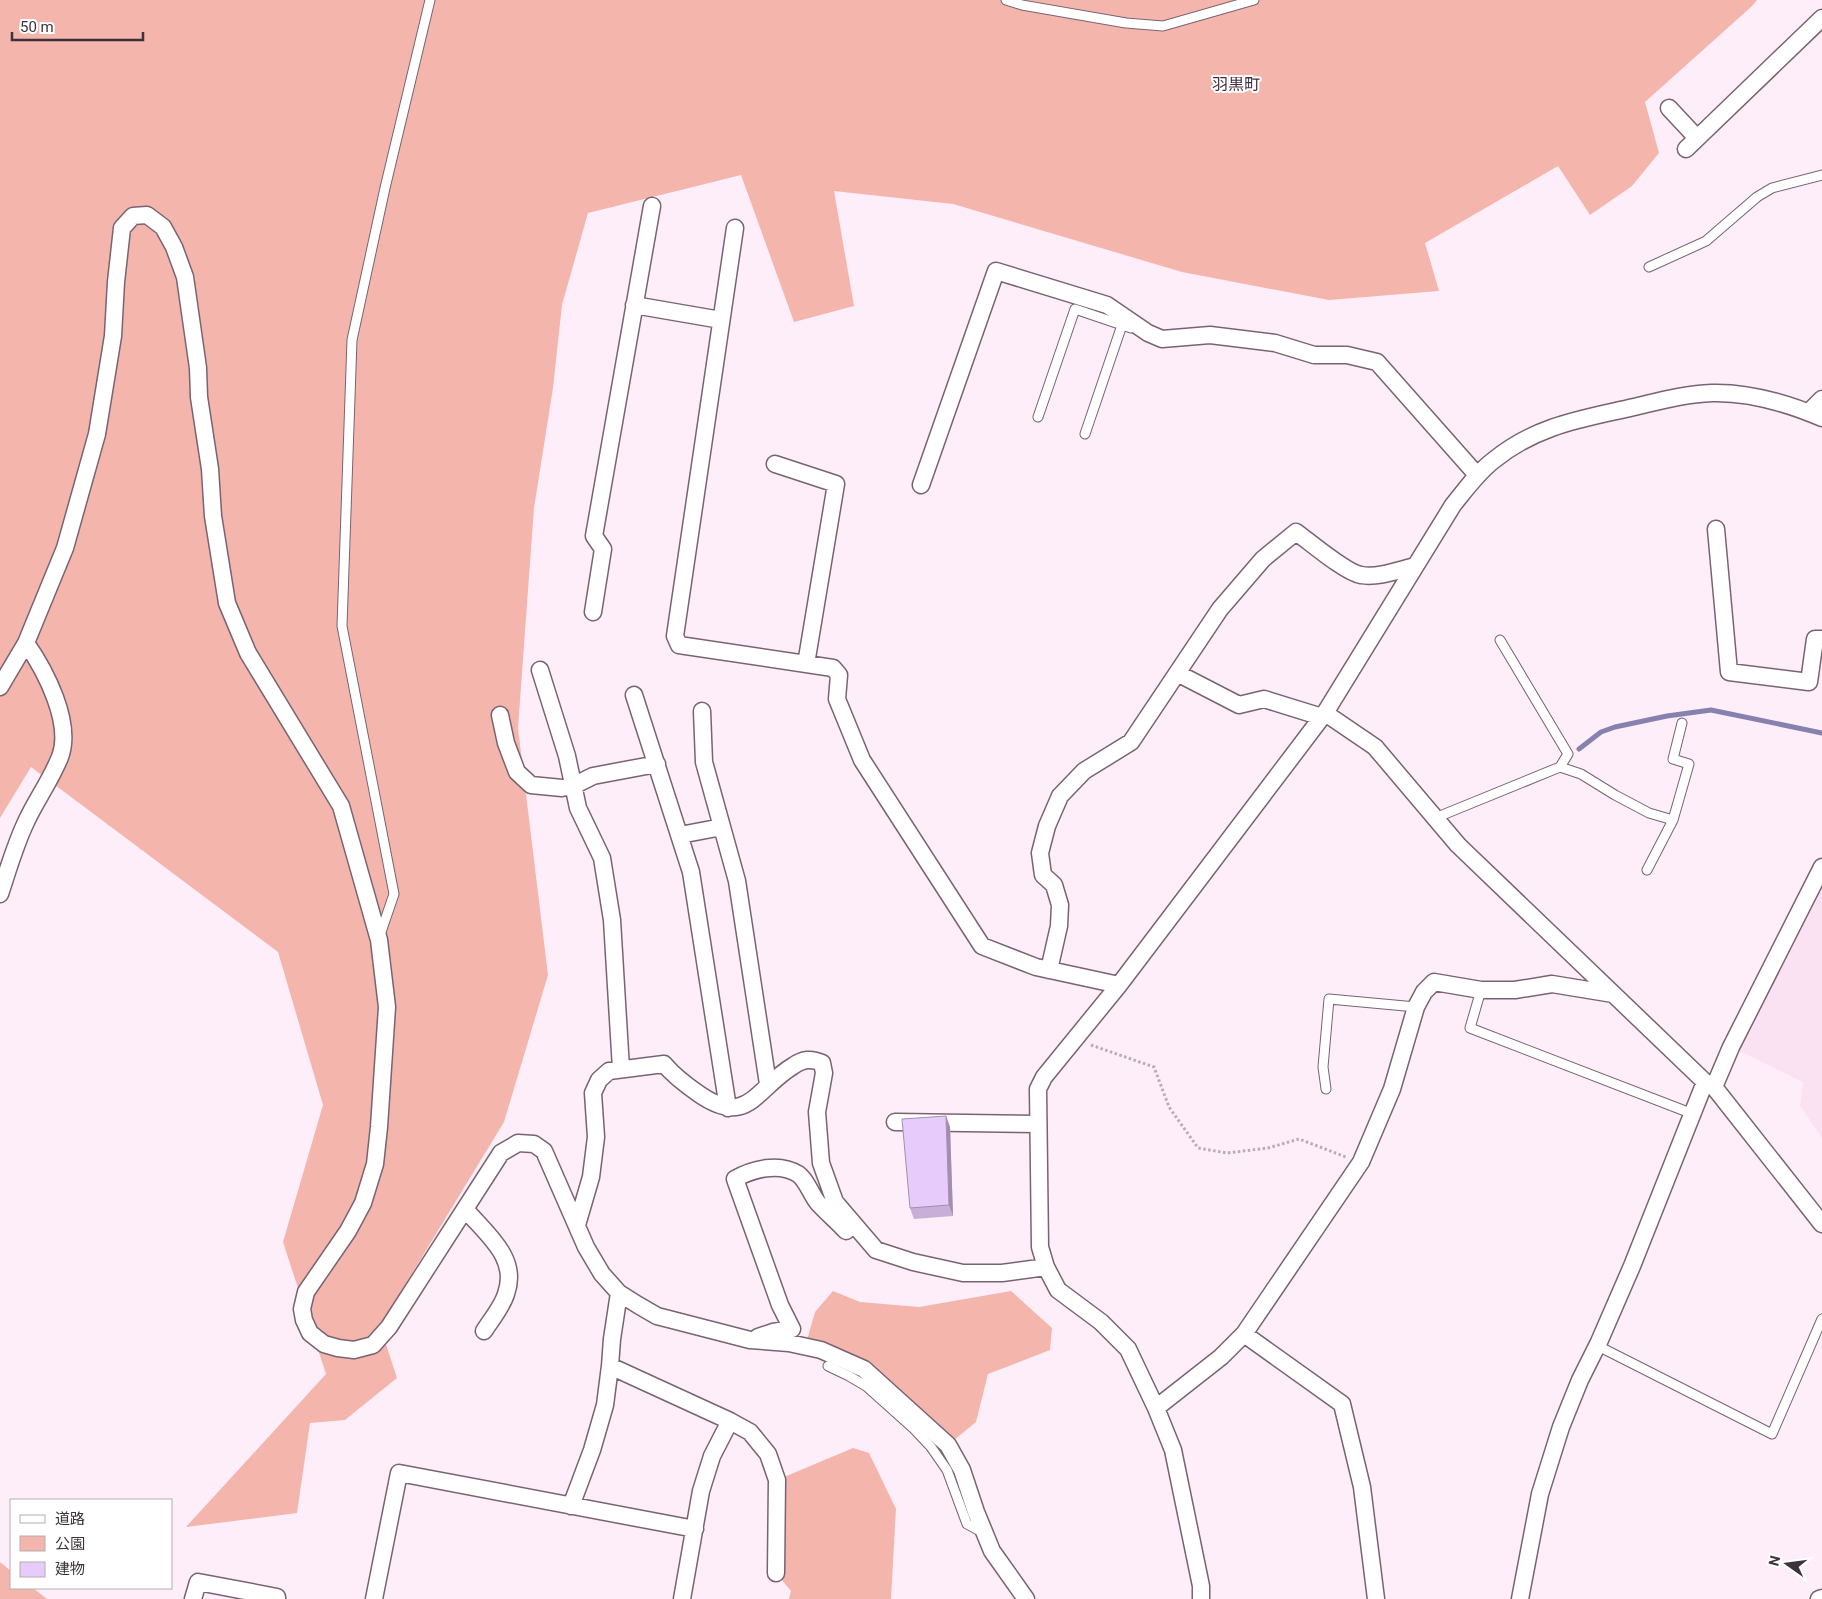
<svg xmlns="http://www.w3.org/2000/svg" width="1822" height="1599" font-family="Roboto,'Noto Sans JP',sans-serif">
<rect width="100%" height="100%" fill="#feeef9"/>
<path fill="#fbe2f3" d="M1822 867V1138L1800 1106 1803 1082 1731 1047Z"/>
<path fill="#f4b6ac" d="M0 0H1757L1751 7 1645 102 1659 153 1632 186 1590 215 1558 166 1425 243 1439 291 1329 300 1182 272 953 204 834 191 854 306 794 322 741 175 588 213 562 305 553 388 534 508 518 728 548 975 504 1122 380 1326 397 1378 345 1420 310 1423 297 1513 186 1527 326 1374 283 1242 323 1105 278 952 31 767 0 818Z
M833 1291 860 1302 919 1307 1011 1291 1052 1328 1050 1350 988 1374 976 1422 948 1445 884 1387 805 1347 815 1312Z
M853 1448 869 1453 896 1509 891 1599H789L791 1591 776 1573 777 1480Z
M0 1562 11 1571V1588H33L47 1599H0Z"/>
<g fill="none" stroke-linecap="round" stroke-linejoin="round">
<path stroke="#8681ae" stroke-width="5" d="M1579 749 1601 732 1615 727 1667 716 1711 710 1822 733"/>
<defs>
<path id="service" d="M1006 0 1022 5 1126 23 1163 26 1254 0
M1649 267 1706 241 1757 197 1772 188 1822 175
M1038 417 1075 309 1131 328
M1085 434 1122 325
M1560 767 1581 774 1615 795 1649 813 1673 820
M1435 818 1560 767 1568 754 1500 640
M1647 870 1673 820 1689 764 1673 759 1682 723
M380 935 394 894 342 626 352 340 385 188 430 0
M1481 990 1470 1028 1693 1114
M1326 1089 1323 1067 1329 999 1416 1007
M1598 1346 1772 1434 1822 1319
M828 1366 849 1376 866 1386 914 1429 931 1447 947 1470 967 1524 982 1532"/>
<path id="minor" d="M1669 108 1697 138
M1686 149 1822 18
M735 228 675 636 679 645 833 668 839 675 837 699 862 760 982 946 1036 967 1119 985
M634 305 721 320
M1809 412 1822 399
M775 464 836 484 806 664
M921 485 996 271 1107 305 1148 333 1162 339 1210 335 1275 343 1314 355H1347L1377 362 1477 475
M1716 529 1729 672 1809 682 1815 639H1822
M593 612 603 549 594 536 652 206
M540 670 567 756 578 808 602 858 612 920 621 1069
M1177 673 1239 705 1264 699 1322 717
M0 687 26 643 65 548 97 434 113 336 116 282 122 228 133 216 147 215 163 227 174 247 185 277 198 368 199 397 210 469 213 516 227 603 248 653 341 806 379 940 387 1007 379 1127 375 1164 363 1203 348 1231 306 1292 302 1309 304 1320 310 1333 324 1344 338 1348 354 1350 373 1345 389 1327 501 1153 518 1143 534 1144 544 1151 586 1247 602 1274 619 1293 638 1305 657 1316 750 1340 789 1343 821 1350 864 1369 948 1445 962 1470 976 1512 992 1551 1026 1599
M634 695 691 872 728 1108
M702 711 704 762 737 881 768 1084
M1325 713 1375 747 1458 845 1705 1082 1714 1087 1822 1224
M500 715 506 743 517 772 531 785 562 788 573 786 593 776 657 764
M680 835 722 827
M0 894C8 870 15 845 26 822 36 800 51 780 60 757 73 723 45 670 26 643
M1049 970 1059 926 1060 905 1054 885 1043 875 1040 853 1047 826 1060 796 1084 771 1131 742 1220 609 1263 559 1296 532C1310 542 1346 573 1361 575 1378 578 1399 570 1415 566
M1714 1087 1731 1047 1822 867
M895 1122 1038 1124
M465 1209C487 1235 519 1258 506 1294 502 1307 491 1320 484 1331
M577 1225 591 1177 596 1137 593 1093 599 1080 609 1071 664 1064C674 1076 686 1085 699 1094 748 1128 755 1089 793 1066 803 1059 811 1058 822 1063L824 1073 817 1112 821 1163 835 1202 876 1250 913 1262 963 1273H1002L1046 1267
M619 1293 612 1339 610 1366 730 1421 712 1456 701 1491 682 1599
M1244 1334 1342 1404 1362 1487 1376 1599
M758 1337 773 1332 792 1329 780 1305 735 1179C752 1169 779 1162 798 1174 807 1180 811 1195 818 1203 827 1213 837 1221 846 1231
M1156 1408 1221 1357 1244 1334 1361 1162 1392 1089 1416 1007 1424 992 1434 982 1481 990H1515L1552 984 1613 994
M730 1421 750 1432 768 1454 777 1480 776 1573
M571 1506 592 1450 605 1405 610 1366
M193 1599 198 1582 277 1597V1599
M374 1599 399 1473 695 1529
M1201 1599V1586L1173 1450 1156 1408 1128 1349 1101 1322 1058 1290 1046 1267 1040 1247 1038 1089 1044 1077 1119 985 1325 713 1453 505C1466 489 1478 472 1494 460 1537 425 1582 419 1634 407 1660 401 1685 394 1712 393 1748 392 1789 404 1822 418
M1520 1599 1540 1494 1561 1427 1580 1380 1599 1342 1632 1266 1705 1082
M1819 1599 1822 1598"/>
</defs>
<use href="#service" stroke="#796372" stroke-width="11"/>
<use href="#minor" stroke="#796372" stroke-width="19"/>
<path stroke="#baacb6" stroke-width="3" stroke-dasharray="2.5 2.5" stroke-linecap="butt" d="M1091 1045 1154 1067 1169 1107 1198 1148 1227 1153 1268 1148 1299 1139 1346 1157"/>
<use href="#service" stroke="#fff" stroke-width="9"/>
<use href="#minor" stroke="#fff" stroke-width="16"/>
</g>
<path fill="#c7afd7" d="M946 1116 950 1127 953 1216 914 1219 910 1208Z"/>
<path fill="#a28eaf" d="M946 1116 950 1127 953 1216 949 1205Z"/>
<path fill="#e7cbfa" stroke="#a28eaf" d="M946 1116 949 1205 910 1208 902 1119Z"/>
<g text-anchor="middle" stroke-width="4" stroke-linejoin="round" paint-order="stroke">
<g font-size="16" fill="#43303e" stroke="#fff">
<text x="1236" y="90">羽黒町</text>
</g>
</g>
<rect x="10" y="1499" width="162" height="90" fill="#ffffff" stroke="#b1adb0"/>
<rect x="20" y="1515" width="25" height="8" fill="#ffffff" stroke="#b1adb0"/>
<text x="55" y="1524" font-size="15" fill="#3d333a">道路</text>
<rect x="20" y="1536" width="25" height="15" fill="#f4b6ac" stroke="#b1adb0"/>
<text x="55" y="1549" font-size="15" fill="#3d333a">公園</text>
<rect x="20" y="1562" width="25" height="15" fill="#e7cbfa" stroke="#b1adb0"/>
<text x="55" y="1574" font-size="15" fill="#3d333a">建物</text>
<g transform="translate(1787 1564) rotate(284)" stroke="#ffffff" stroke-width="4" paint-order="stroke">
<path d="M0-4L9 19L0 12L-9 19Z" fill="#3d333a"/>
<text y="-8" font-size="14" font-weight="bold" text-anchor="middle" fill="#3d333a">N</text>
</g>
<path d="M12 32v8h131v-8" fill="none" stroke="#3d333a" stroke-width="2.5"/>
<text x="20" y="32" font-size="15" fill="#3d333a" stroke="#ffffff" stroke-width="4" paint-order="stroke">50 m</text>
</svg>
